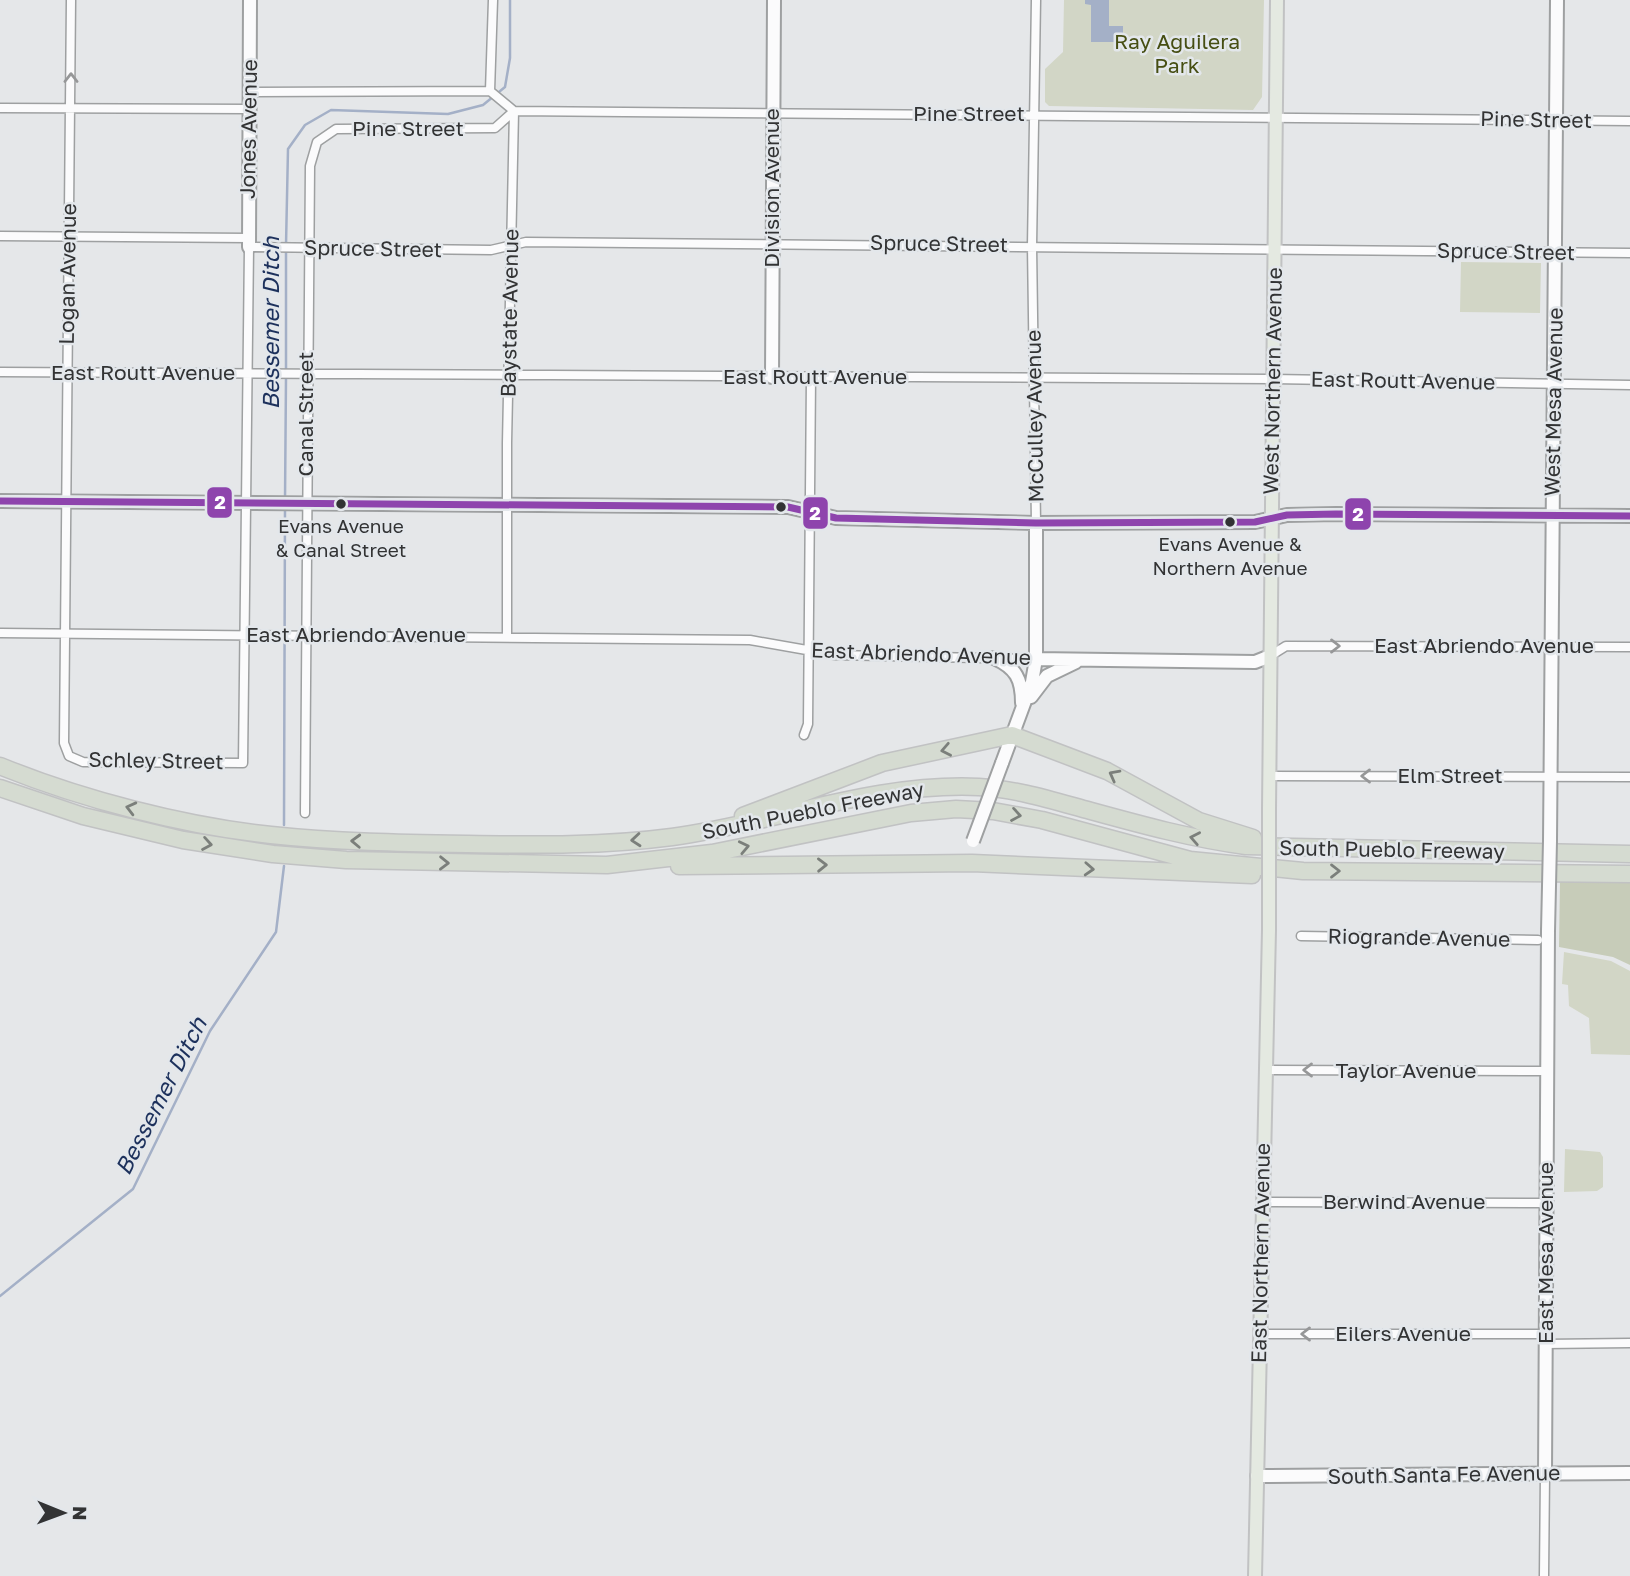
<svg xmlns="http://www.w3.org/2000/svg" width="1630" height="1576" font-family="'Golos Text',sans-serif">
<rect width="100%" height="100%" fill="#e5e7e9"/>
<path fill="#d2d6c6" d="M1064 0H1264L1262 97 1253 110 1049 106 1045 102V69L1063 52Z
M1461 262 1541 263 1540 313 1460 312Z
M1564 952 1611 961 1630 971V1055L1591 1054 1589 1018 1569 1006 1568 985 1562 984Z
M1565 1149 1600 1152 1603 1157V1187L1597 1191 1564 1192Z"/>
<path fill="#c7ccb9" d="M1560 881 1630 883V965L1613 957 1559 947Z"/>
<path fill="#a4b0c7" d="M1085 0H1109V26H1123V42H1091V5L1085 4Z"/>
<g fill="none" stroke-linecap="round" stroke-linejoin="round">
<path stroke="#a4b0c7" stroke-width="2.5" d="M286 245 288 149 305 125 331 110 448 114 483 105 505 87 510 58V0
M286 371V251
M285 500 286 377
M284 825 285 507
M0 1296 133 1189 210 1031 276 932 284 866"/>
<defs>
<path id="street" d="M71 0 64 743 69 756 83 762 243 763 249 247 491 250 526 242 1630 253
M1036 0 1032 246 1036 523
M490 91 514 111 507 443V637
M490 91 493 0
M249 92 490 91
M0 108 249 109
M0 236 248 238
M0 372 1273 379 1630 385
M0 633 750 640 835 655 1036 659
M1270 656 1286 646 1630 647
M804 735 808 724 811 377
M1269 776 1630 777
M305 813 310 166 317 142 336 129 495 128 514 111 1630 121
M1301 936 1538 940
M1264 1070 1547 1071
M1262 1202 1546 1203
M1260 1334H1546
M1545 1344 1630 1343
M1544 1576 1545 1474"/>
<path id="secondary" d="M249 247 250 0
M772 377 774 0
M0 501 788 507 836 518 1036 523 1255 522 1287 515 1336 514 1630 516
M994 658C1016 668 1022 679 1022 703
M1036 659 1255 662 1270 656
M1031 697 1047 676 1076 662
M1002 763 1032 682 1036 659V523
M1550 841 1557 0
M1545 1474 1548 931
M1257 1476 1630 1473"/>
<path id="primary" d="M1269 810 1277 0
M1255 1576 1269 930"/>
<path id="highway" d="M0 766C81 799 184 826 271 835 336 842 403 843 468 844 536 845 604 846 672 837 774 823 875 782 979 787 1017 789 1054 801 1091 811 1142 825 1193 839 1246 846L1630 854
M0 788 83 816 183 840 273 854 346 860 607 865 712 853 911 813 956 809 993 811 1042 820 1190 860 1303 871 1630 874
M743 816 882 763 1012 735 1107 771 1199 821 1253 838
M679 866 972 863 1252 875"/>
</defs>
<use href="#street" stroke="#9ea0a1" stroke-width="11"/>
<use href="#secondary" stroke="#9ea0a1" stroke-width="16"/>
<use href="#primary" stroke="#c1c2c3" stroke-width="16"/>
<use href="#highway" stroke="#c1c2c3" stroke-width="19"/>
<use href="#street" stroke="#fbfbfc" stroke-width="8"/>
<use href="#secondary" stroke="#fbfbfc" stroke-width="12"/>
<use href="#primary" stroke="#e4e9e1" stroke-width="12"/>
<use href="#highway" stroke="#d5dbd1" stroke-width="16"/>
<defs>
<path id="secondary-bridge" d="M973 841 1002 763
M1548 931 1550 841"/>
<path id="primary-bridge" d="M1269 930V810"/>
</defs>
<use href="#secondary-bridge" stroke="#9ea0a1" stroke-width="16" stroke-linecap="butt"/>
<use href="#primary-bridge" stroke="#c1c2c3" stroke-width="16" stroke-linecap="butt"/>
<use href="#secondary-bridge" stroke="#fbfbfc" stroke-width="12"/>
<use href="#primary-bridge" stroke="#e4e9e1" stroke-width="12"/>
<defs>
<path id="bus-1" d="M0 501 788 507 836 518 1036 523 1255 522 1287 515 1336 514 1630 516"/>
</defs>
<use href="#bus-1" stroke="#e3e7eb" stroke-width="12"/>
<use href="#bus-1" stroke="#8e44ad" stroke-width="7"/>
</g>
<defs><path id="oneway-chevron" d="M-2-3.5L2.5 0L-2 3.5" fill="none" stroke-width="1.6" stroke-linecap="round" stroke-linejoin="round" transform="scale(1.75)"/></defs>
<g stroke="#969798">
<use href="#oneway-chevron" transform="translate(71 78) rotate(-90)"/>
<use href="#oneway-chevron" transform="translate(1335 646)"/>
<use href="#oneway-chevron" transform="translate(1366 776) rotate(-180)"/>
<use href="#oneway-chevron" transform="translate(1308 1070) rotate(-180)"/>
<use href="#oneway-chevron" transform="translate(1306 1334) rotate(180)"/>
</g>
<g stroke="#7b7f7b">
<use href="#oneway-chevron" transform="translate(946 750) rotate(169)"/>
<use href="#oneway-chevron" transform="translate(1114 775) rotate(-152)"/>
<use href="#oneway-chevron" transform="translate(131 808) rotate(-166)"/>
<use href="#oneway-chevron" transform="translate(1016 815) rotate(10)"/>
<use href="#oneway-chevron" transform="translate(1195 838) rotate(-169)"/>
<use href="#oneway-chevron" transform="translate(636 840) rotate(175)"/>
<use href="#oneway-chevron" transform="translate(356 841) rotate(-178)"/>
<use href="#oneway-chevron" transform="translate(207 844) rotate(10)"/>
<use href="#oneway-chevron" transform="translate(744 847) rotate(-12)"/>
<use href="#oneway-chevron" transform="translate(444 863) rotate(1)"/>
<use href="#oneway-chevron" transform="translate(822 865) rotate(-1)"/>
<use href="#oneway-chevron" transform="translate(1089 869) rotate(3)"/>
<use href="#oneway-chevron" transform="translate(1335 871)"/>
</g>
<g fill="#323334" stroke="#e3e7eb" stroke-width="2.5">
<circle cx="341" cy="504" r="6"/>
<circle cx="781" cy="507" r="6"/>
<circle cx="1230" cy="522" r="6"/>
</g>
<g text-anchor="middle" stroke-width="5" stroke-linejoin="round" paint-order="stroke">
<g font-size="19" fill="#323334" stroke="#e3e7eb">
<text x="341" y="533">Evans Avenue<tspan x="341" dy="24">&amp; Canal Street</tspan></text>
<text x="1230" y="551">Evans Avenue &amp;<tspan x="1230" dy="24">Northern Avenue</tspan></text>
</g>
<g font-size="21" fill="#464e13" stroke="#e3e7eb">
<text x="1177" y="49">Ray Aguilera<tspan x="1177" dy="24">Park</tspan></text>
</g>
<g font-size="21" fill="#323334" stroke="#e3e7eb">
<text x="969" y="121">Pine Street</text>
<text transform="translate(1536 120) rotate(1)" y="7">Pine Street</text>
<text transform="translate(249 129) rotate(-89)" y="7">Jones Avenue</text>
<text x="408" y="136">Pine Street</text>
<text transform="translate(772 188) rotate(-90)" y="7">Division Avenue</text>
<text transform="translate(939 244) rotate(1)" y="7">Spruce Street</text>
<text transform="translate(373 249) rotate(1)" y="7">Spruce Street</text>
<text transform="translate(1506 252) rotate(1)" y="7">Spruce Street</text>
<text transform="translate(68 274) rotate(-89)" y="7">Logan Avenue</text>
<text transform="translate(510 313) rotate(-89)" y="7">Baystate Avenue</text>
<text x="143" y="380">East Routt Avenue</text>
<text x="815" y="384">East Routt Avenue</text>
<text transform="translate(1273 381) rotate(-89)" y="7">West Northern Avenue</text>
<text transform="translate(1403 381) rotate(1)" y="7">East Routt Avenue</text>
<text transform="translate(1554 402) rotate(-89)" y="7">West Mesa Avenue</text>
<text transform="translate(306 414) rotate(-90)" y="7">Canal Street</text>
<text transform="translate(1035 416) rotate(-91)" y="7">McCulley Avenue</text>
<text x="356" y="642">East Abriendo Avenue</text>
<text x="1484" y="653">East Abriendo Avenue</text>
<text transform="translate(921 654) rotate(2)" y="7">East Abriendo Avenue</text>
<text transform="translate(156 761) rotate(1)" y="7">Schley Street</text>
<text x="1450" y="783">Elm Street</text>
<text transform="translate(813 811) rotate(-11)" y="7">South Pueblo Freeway</text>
<text transform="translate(1392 850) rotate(1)" y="7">South Pueblo Freeway</text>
<text transform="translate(1419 938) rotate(1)" y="7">Riogrande Avenue</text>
<text x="1406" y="1078">Taylor Avenue</text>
<text x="1404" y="1209">Berwind Avenue</text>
<text transform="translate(1261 1253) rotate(-89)" y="7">East Northern Avenue</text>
<text transform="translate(1546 1253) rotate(-90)" y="7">East Mesa Avenue</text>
<text x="1403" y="1341">Eilers Avenue</text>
<text transform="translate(1444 1475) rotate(-1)" y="7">South Santa Fe Avenue</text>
</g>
<g font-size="23" font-style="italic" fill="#1d315c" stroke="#e3e7eb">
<text transform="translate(271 323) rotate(-90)" y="8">Bessemer Ditch</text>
<text transform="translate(161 1096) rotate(-63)" y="8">Bessemer Ditch</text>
</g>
</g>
<g stroke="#e3e7eb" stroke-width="2.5">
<rect x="206" y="486" width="27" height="33" rx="7" fill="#8e44ad"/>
<rect x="802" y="496" width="27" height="34" rx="7" fill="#8e44ad"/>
<rect x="1344" y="497" width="28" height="34" rx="7" fill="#8e44ad"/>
</g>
<g font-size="19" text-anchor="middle" font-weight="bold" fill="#fff">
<text x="220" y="509">2</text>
<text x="815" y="520">2</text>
<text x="1358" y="521">2</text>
</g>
<g transform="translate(63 1513) rotate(91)" stroke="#e3e7eb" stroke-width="5" paint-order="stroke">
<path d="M0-5L12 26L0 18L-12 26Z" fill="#323334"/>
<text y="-10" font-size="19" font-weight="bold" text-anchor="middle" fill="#323334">N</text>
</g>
</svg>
